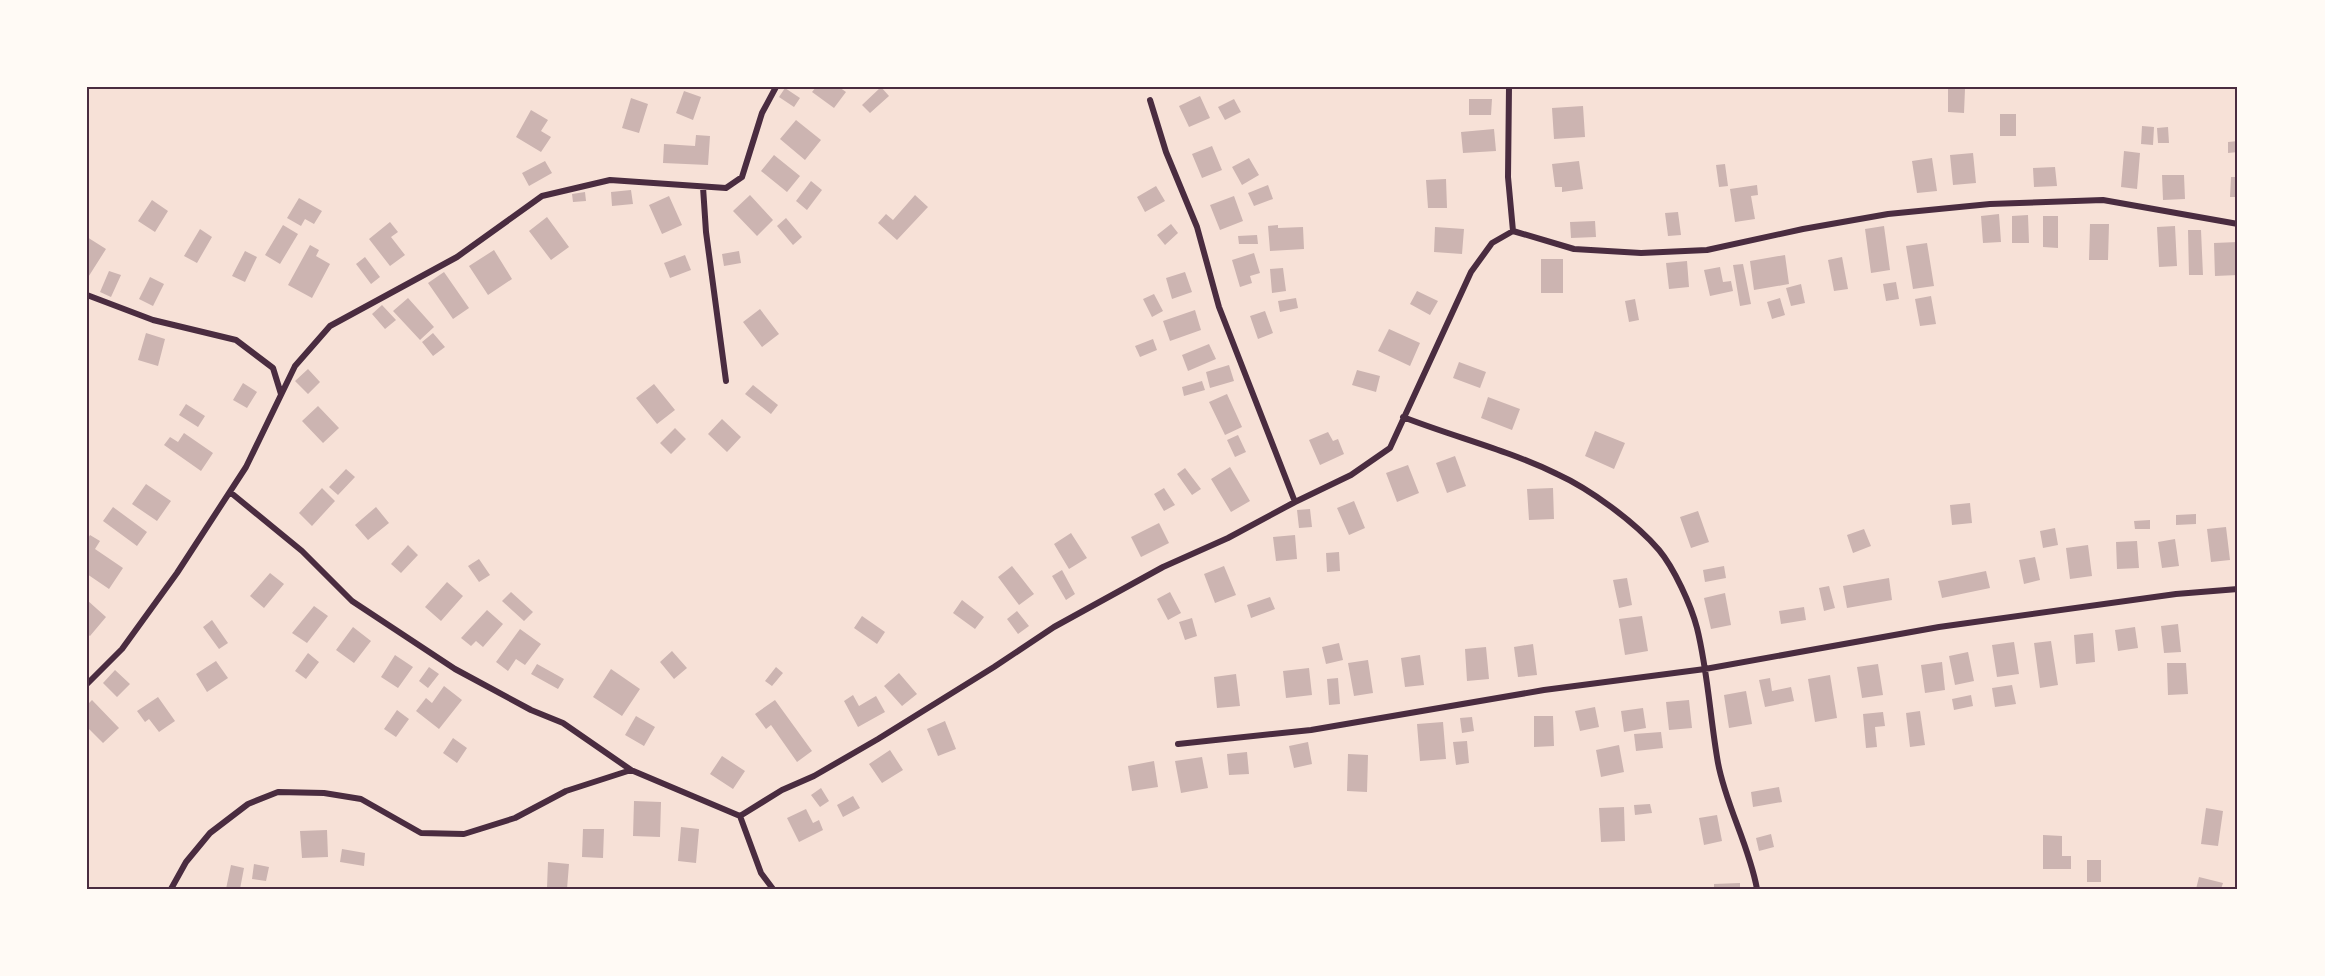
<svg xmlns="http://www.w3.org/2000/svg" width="2325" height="976" font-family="'Times New Roman',serif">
<rect width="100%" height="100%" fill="#f7e1d7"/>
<path fill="#ccb4b1" d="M816 87H839L846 92 834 108 812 92Z
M881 87 889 96 870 113 862 105Z
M785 88 800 98 794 107 779 97Z
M1948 88 1965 89 1964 113 1948 112Z
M684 91 701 97 693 120 676 113Z
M1200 96 1210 118 1189 127 1179 106Z
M631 98 648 104 639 133 622 128Z
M1234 99 1241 112 1225 120 1218 107Z
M1469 99H1492L1491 115H1469Z
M1583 106 1585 137 1554 139 1552 108Z
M531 110 548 120 541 131 551 137 541 152 516 137Z
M2000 114H2016V136H2000Z
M796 120 821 140 805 160 780 139Z
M2142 126 2154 127 2153 145 2141 144Z
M2168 127 2169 143H2158L2157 128Z
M1494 129 1496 151 1463 153 1461 132Z
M696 135 710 136 708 165 663 163 664 144 695 146Z
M2238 141V152L2228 153V142Z
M1212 146 1222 170 1202 178 1192 154Z
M2124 151 2140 153 2137 189 2121 187Z
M1973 153 1976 183 1953 185 1950 155Z
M774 155 800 176 787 192 761 171Z
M1249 158 1259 175 1242 185 1232 167Z
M1932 158 1937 191 1917 193 1912 161Z
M545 161 552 173 529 186 522 173Z
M1579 161 1583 189 1562 192V187H1555L1552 164Z
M1725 164 1728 186 1719 187 1716 165Z
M2055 167 2057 186 2034 187 2033 168Z
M2162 175H2184L2185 199 2163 200Z
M2231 177H2238V197H2230Z
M1446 179 1447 208H1428L1426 180Z
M811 181 822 190 807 210 796 201Z
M1268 185 1273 199 1254 206 1248 193Z
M1757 185 1758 195 1751 196 1755 219 1735 222 1730 189Z
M1156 186 1165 201 1145 212 1137 197Z
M631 190 633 204 612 206 611 192Z
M585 192 586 201 573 202 572 194Z
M750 195 773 220 757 236 733 211Z
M915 195 928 207 897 240 878 223 886 214 893 220Z
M669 196 682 225 662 234 649 205Z
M1234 196 1243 221 1220 230 1210 205Z
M299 198 322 211 314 224 305 219 301 226 287 218Z
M152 200 168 211 155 232 138 221Z
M1678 212 1681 235 1668 236 1665 213Z
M1999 214 2001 242 1983 243 1981 216Z
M2028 215 2029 243H2012V216Z
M2043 216H2058V248L2043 247Z
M547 217 569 247 551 260 529 231Z
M786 218 802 237 793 245 777 226Z
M1595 221 1596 237 1571 238 1570 222Z
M390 222 398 232 391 237 405 255 390 266 369 239Z
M1171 224 1178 233 1165 245 1157 235Z
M2090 224H2109L2108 260H2089Z
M283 225 298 234 280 264 265 255Z
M1278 225V228L1303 227 1304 249 1270 251 1268 226Z
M1884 226 1890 270 1871 273 1865 229Z
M2175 226 2177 266 2159 267 2157 227Z
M1435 227 1464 229 1462 254 1434 252Z
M200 229 212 237 197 263 184 256Z
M2188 230H2201L2203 275H2189Z
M1257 235 1258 244H1239L1238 236Z
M87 237 106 249 87 279Z
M2238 242V275L2215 276 2214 243Z
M1927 243 1934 286 1913 289 1906 246Z
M310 245 319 250 316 256 330 264 312 298 288 285Z
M494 250 512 279 488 295 469 266Z
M245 251 257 257 245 282 232 276Z
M739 251 741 263 724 266 722 254Z
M1254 253 1260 273 1250 276 1252 283 1240 287 1232 260Z
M685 255 691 270 670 278 664 263Z
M1785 255 1789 284 1754 290 1750 261Z
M365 257 380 277 371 284 356 264Z
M1842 257 1848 289 1834 291 1828 260Z
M1541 259H1563V293H1541Z
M1687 261 1689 287 1669 289 1666 263Z
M1743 264 1751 304 1740 306 1733 265Z
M1720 267 1723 282 1731 281 1733 291 1710 296 1704 270Z
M1283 268 1286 291 1272 293 1270 269Z
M109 271 121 275 111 297 100 292Z
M444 272 469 308 453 319 428 283Z
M1185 272 1192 292 1172 299 1166 278Z
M150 277 164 284 153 306 139 299Z
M1896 282 1899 299 1886 301 1883 284Z
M1801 284 1805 303 1791 306 1786 288Z
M1417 291 1438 301 1430 315 1410 304Z
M1154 294 1163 311 1152 317 1143 299Z
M1931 296 1936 324 1920 326 1915 299Z
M408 298 434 327 420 340 393 311Z
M1296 298 1298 308 1280 312 1278 301Z
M1780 298 1785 315 1772 319 1767 302Z
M1635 299 1639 320 1629 322 1625 301Z
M382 305 396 320 385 329 372 314Z
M760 309 779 334 762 347 743 322Z
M1195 310 1201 330 1170 341 1163 321Z
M1265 311 1273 333 1258 339 1250 316Z
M1389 329 1420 343 1410 366 1378 351Z
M146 333 165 339 158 366 138 360Z
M433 333 445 347 433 356 422 342Z
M1153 339 1157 350 1140 357 1135 346Z
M1209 344 1216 359 1188 371 1182 355Z
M1459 362 1486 372 1480 388 1453 378Z
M1229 365 1234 381 1210 388 1206 372Z
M308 369 320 382 308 394 295 381Z
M1357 370 1380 376 1376 392 1352 385Z
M1202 381 1205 390 1184 396 1182 387Z
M243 383 257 392 247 408 233 400Z
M654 384 675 410 657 424 636 398Z
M753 385 778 405 771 414 745 394Z
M1227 394 1242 427 1225 435 1209 402Z
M1488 397 1520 409 1512 430 1481 418Z
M186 404 205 416 198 427 179 415Z
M318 406 339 428 323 443 302 421Z
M722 419 741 437 727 452 708 434Z
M675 428 686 439 671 454 660 443Z
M1595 431 1625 443 1614 469 1585 456Z
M1328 432 1333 441 1338 439 1344 454 1320 465 1309 440Z
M184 433 213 453 201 471 164 445 170 437 178 442Z
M1238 435 1246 452 1235 457 1227 440Z
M1455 456 1466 486 1447 493 1436 463Z
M1408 465 1419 493 1397 502 1386 473Z
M1230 467 1250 501 1231 512 1211 479Z
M1185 468 1201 489 1192 495 1177 474Z
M346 469 355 477 338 495 329 487Z
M146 484 171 501 157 521 132 504Z
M322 488 335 501 312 526 299 513Z
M1164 488 1175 505 1164 511 1154 494Z
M1553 488 1554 519 1529 520 1527 489Z
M1354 501 1365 528 1349 535 1337 508Z
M1970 503 1972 523 1952 525 1950 505Z
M113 507 147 532 137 546 103 521Z
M376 507 389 523 368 540 355 525Z
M1310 509 1312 527 1299 528 1297 510Z
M1698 511 1709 542 1691 548 1680 517Z
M2196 514V524L2176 525V515Z
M2150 520V529H2135L2134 521Z
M1159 523 1169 543 1141 557 1131 537Z
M2226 527 2230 560 2211 562 2207 529Z
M2055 528 2058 545 2043 548 2040 531Z
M1864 529 1871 546 1853 553 1847 535Z
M1071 533 1087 558 1069 569 1054 544Z
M90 535 100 541 95 549 123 568 109 589 87 574V540Z
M1295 535 1297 559 1276 561 1273 537Z
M2175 539 2179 566 2162 568 2158 542Z
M2137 541 2139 568 2117 569 2116 542Z
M408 545 418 555 401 573 391 564Z
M2088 545 2092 576 2070 579 2066 548Z
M1339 552 1340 571 1327 572 1326 553Z
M2035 557 2040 580 2024 584 2019 560Z
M479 559 490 575 479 582 468 566Z
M1012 566 1034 594 1019 605 998 577Z
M1224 566 1236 595 1215 603 1204 574Z
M1724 566 1726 578 1705 582 1703 570Z
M1062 570 1075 594 1066 600 1052 576Z
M1986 571 1990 588 1942 598 1938 581Z
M270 573 284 584 264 608 250 596Z
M1627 578 1632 605 1619 608 1613 580Z
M1889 578 1892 600 1847 608 1843 586Z
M447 582 463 596 441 621 425 607Z
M1829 586 1835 608 1824 611 1819 588Z
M511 592 533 612 524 621 502 601Z
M1170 592 1181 613 1168 620 1157 599Z
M1725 593 1731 625 1711 629 1704 598Z
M1270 597 1275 609 1251 618 1247 605Z
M87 600 106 617 90 636 87 634Z
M962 600 984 617 975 629 953 613Z
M314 606 328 616 307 643 292 633Z
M1804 607 1806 620 1781 624 1779 611Z
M487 610 503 624 483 647 476 641 471 646 461 638Z
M1017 611 1029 626 1018 634 1007 619Z
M862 616 885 632 877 644 854 628Z
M1642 616 1648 651 1625 655 1619 619Z
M1192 618 1197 636 1185 640 1179 622Z
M212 620 228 643 219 649 203 627Z
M2178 624 2181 652 2164 653 2161 626Z
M353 627 371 641 354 663 336 650Z
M2135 627 2138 648 2118 651 2115 630Z
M520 629 541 644 525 665 516 659 508 671 496 662Z
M2093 633 2095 662 2076 664 2074 635Z
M2051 641 2058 685 2040 688 2034 643Z
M2014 642 2019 674 1997 677 1992 645Z
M1339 643 1343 660 1326 664 1322 647Z
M1533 644 1537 675 1518 677 1514 647Z
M1486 647 1489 679 1467 681 1465 649Z
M672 651 687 668 674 679 660 662Z
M1968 652 1974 681 1955 685 1949 656Z
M308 653 319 662 306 679 295 671Z
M395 655 413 667 398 688 381 677Z
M1420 655 1424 685 1405 687 1401 658Z
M1368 660 1373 693 1354 696 1348 663Z
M216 661 228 678 207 692 196 674Z
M1942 662 1945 690 1925 693 1921 665Z
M2167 663H2186L2188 694 2168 695Z
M537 664 564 679 558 689 531 674Z
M1878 664 1883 695 1862 698 1857 667Z
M429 667 439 674 428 688 419 681Z
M776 667 783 673 772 686 765 681Z
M1309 668 1312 695 1286 698 1283 671Z
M611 669 640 689 622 716 593 697Z
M115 670 130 684 117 697 103 683Z
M899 673 917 694 902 706 884 686Z
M1236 674 1240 706 1217 708 1214 677Z
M1830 675 1837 718 1815 722 1808 679Z
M1338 678 1340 704 1329 705 1327 679Z
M1770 678 1772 691 1791 687 1794 701 1765 707 1759 680Z
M2012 685 2016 704 1995 707 1992 688Z
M444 686 462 700 439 729 416 711 426 698 432 703Z
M1746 691 1752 724 1729 728 1724 695Z
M853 695 859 706 876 696 885 712 858 727 844 701Z
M1971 695 1973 706 1954 710 1952 699Z
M158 697 175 721 159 732 149 719 145 722 137 711Z
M92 700 119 728 103 743 87 727V705Z
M775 700 812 751 797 762 771 725 766 729 755 714Z
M1689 700 1692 728 1669 730 1666 702Z
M1595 707 1599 727 1580 731 1575 711Z
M1643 708 1646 728 1624 732 1621 711Z
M397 710 409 719 396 737 384 729Z
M1920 711 1925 745 1910 747 1906 713Z
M1883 712 1885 726 1875 727 1877 747 1866 748 1863 714Z
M636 716 655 727 644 746 625 735Z
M1534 716H1553L1554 746 1534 747Z
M1472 717 1474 731 1462 733 1460 718Z
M945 721 956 749 938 756 927 729Z
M1443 722 1446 759 1420 761 1417 724Z
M1661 732 1663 748 1636 751 1634 734Z
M453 738 467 748 457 763 443 753Z
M1467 741 1469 763 1456 765 1453 742Z
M1308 742 1312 764 1294 768 1289 746Z
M1619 745 1624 772 1601 777 1596 750Z
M890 750 903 770 882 783 869 764Z
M1247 752 1249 774 1229 775 1227 754Z
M1348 754 1368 755 1367 792 1347 791Z
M722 756 745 771 733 789 710 774Z
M1202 757 1208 788 1181 793 1175 761Z
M1154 761 1158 787 1132 791 1128 766Z
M1779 787 1782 802 1753 807 1751 792Z
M821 788 829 801 820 807 811 795Z
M853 796 860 808 843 817 837 805Z
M634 801 661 802 660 837 633 836Z
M1650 804 1652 813 1635 815 1634 805Z
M1624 807 1625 841 1601 842 1599 808Z
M2206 808 2223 811 2218 846 2201 844Z
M806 809 813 823 819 820 823 830 799 842 787 818Z
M1717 815 1722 841 1704 845 1699 818Z
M681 827 699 829 696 863 678 861Z
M583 829H604L603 858 582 857Z
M327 830 328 857 302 858 300 831Z
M1771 834 1774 847 1759 851 1756 838Z
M2043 835 2062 836V856H2071V869H2043Z
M342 849 365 853 364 866 340 862Z
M2087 860H2101V882H2087Z
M548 862 569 864 567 889 547 888Z
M254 864 269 867 266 881 252 879Z
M231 865 244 868 240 889H226Z
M2199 877 2223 883 2221 889H2196Z
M1740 883V889H1714V884Z"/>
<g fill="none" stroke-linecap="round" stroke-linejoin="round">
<path stroke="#4a2c40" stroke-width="6" d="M1509 87 1508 177 1513 231
M1150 100 1166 152 1197 227 1219 307 1295 502
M703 187 706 232 726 381
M87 295 153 320 236 340 273 368 281 394
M1403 417C1454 437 1508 450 1557 474 1590 489 1635 522 1659 550 1674 568 1691 605 1697 628 1708 672 1710 718 1718 763 1726 806 1749 845 1757 889
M230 492 302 551 352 601 455 669 531 710 563 723 631 770 740 816 761 873 773 889
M87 684 122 649 177 573 246 467 295 366 330 326 457 257 542 196 610 180 726 188 742 177 762 113 776 87
M1178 744 1311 730 1544 690 1705 669 1939 627 2176 594 2238 589
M740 816 782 790 814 776 878 739 994 667 1054 627 1163 567 1228 538 1295 502 1351 475 1390 448 1471 272 1492 243 1513 231 1574 249 1641 253 1707 250 1803 229 1888 214 1990 204 2103 200 2238 224
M171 889 186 862 210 833 248 804 278 792 324 793 361 799 421 833 464 834 515 818 566 791 631 770"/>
</g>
<rect width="2325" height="976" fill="none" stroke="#fffaf5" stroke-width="177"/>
<rect x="88" y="88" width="2148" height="800" fill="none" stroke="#4a2c40" stroke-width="2"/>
</svg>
